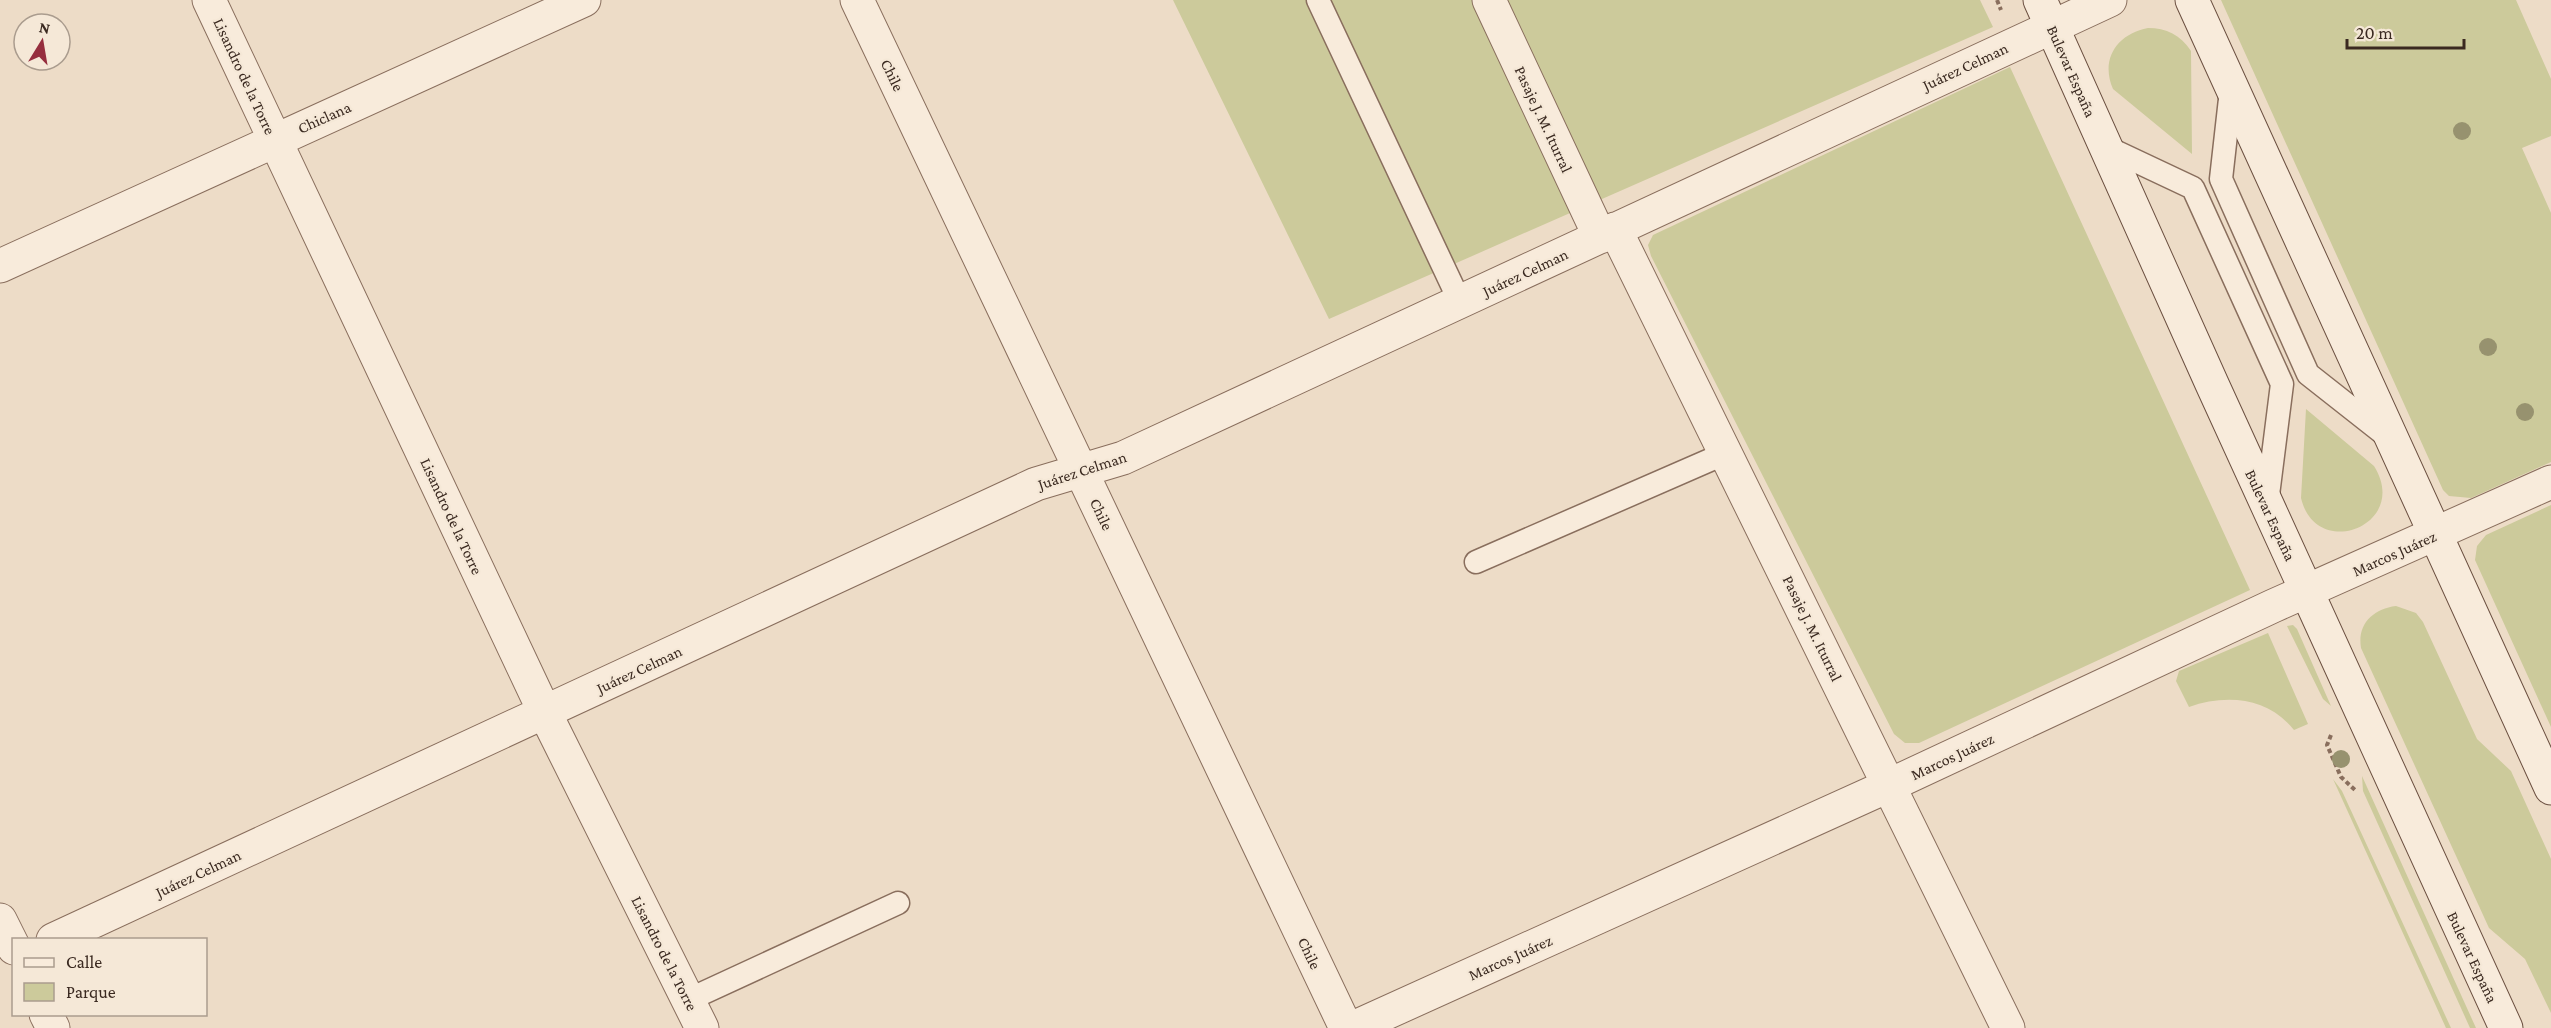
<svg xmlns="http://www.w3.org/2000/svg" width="2551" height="1028" font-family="'Crimson Pro',serif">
<rect width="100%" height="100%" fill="#eddcc7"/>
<path fill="#ccca9b" d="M1173 0H1980L1993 27 1329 319Z
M2221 0H2516L2551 79V136L2522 148 2551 213V462L2471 498 2449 496 2443 490Z
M2148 28C2166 28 2181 35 2191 51L2192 154 2113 89C2100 59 2117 34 2148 28Z
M2010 67 2250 590 1919 743H1905L1894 734 1651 256 1648 245 1653 235Z
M2306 409 2374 466C2411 525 2316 562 2301 498Z
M2551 505V727L2475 560 2477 546 2486 535Z
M2396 606 2416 613 2423 622 2477 739 2511 771 2551 859V1013L2525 959 2489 928 2361 648C2357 624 2373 609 2396 606Z
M2293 625 2297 629 2331 706 2323 699 2287 626Z
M2268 633 2308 724 2294 730C2268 697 2226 694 2189 707L2176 681 2179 671Z
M2362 776 2476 1028H2470L2363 791Z
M2333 779 2342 791 2451 1028H2446Z"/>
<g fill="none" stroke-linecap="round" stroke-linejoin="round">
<defs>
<path id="lane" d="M1318 0 1460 302
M2231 90 2221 179 2308 374 2388 437
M2106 147 2193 188 2282 384 2267 503
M1476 562 1726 453
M688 1000 898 903"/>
<path id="street" d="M209 0 545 713 702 1028
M857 0 1346 1028
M1489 0 1600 237
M1615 229 2008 1028
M0 266 584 0
M0 920 14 948
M53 940 1036 484 1123 458 2110 0
M46 1014 53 1028
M1353 1028 1890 785 2273 606 2551 482"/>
<path id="secondary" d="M2040 0 2212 384 2506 1028
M2192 0 2551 788"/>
</defs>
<use href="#lane" stroke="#896e5d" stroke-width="25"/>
<use href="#street" stroke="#896e5d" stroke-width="35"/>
<use href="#secondary" stroke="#6b4f40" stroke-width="35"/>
<path stroke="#896e5d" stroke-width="4" stroke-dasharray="4.5 3" stroke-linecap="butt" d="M1997 0 2001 10
M2331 735 2327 745 2341 777 2355 790"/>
<use href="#lane" stroke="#f8ebdb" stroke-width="22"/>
<use href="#street" stroke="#f8ebdb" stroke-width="33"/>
<use href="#secondary" stroke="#f8ebdb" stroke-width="33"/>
</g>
<g fill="#97926f">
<circle cx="2462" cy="131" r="9"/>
<circle cx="2488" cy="347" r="9"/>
<circle cx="2525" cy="412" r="9"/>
<circle cx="2341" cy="759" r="9"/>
</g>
<g text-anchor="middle" stroke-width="4.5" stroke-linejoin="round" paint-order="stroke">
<g font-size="16" fill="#3a2920" stroke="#f5e8d7">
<text transform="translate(1965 66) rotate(-25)" y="6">Juárez Celman</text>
<text transform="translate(2072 71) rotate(66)" y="6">Bulevar España</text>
<text transform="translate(893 75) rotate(64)" y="6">Chile</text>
<text transform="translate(245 76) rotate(65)" y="6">Lisandro de la Torre</text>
<text transform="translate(324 117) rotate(-24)" y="6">Chiclana</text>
<text transform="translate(1544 119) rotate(65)" y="6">Pasaje J. M. Iturral</text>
<text transform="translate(1525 272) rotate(-25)" y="6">Juárez Celman</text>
<text transform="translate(1082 470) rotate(-18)" y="6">Juárez Celman</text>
<text transform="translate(1102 514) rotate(65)" y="6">Chile</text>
<text transform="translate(2271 515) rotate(65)" y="6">Bulevar España</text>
<text transform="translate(452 516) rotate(65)" y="6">Lisandro de la Torre</text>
<text transform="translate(2394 553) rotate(-24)" y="6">Marcos Juárez</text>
<text transform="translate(1813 628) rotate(64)" y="6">Pasaje J. M. Iturral</text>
<text transform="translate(639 669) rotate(-25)" y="6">Juárez Celman</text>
<text transform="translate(1952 756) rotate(-25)" y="6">Marcos Juárez</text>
<text transform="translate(198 873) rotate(-25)" y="6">Juárez Celman</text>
<text transform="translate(665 953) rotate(63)" y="6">Lisandro de la Torre</text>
<text transform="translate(1310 953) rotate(65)" y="6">Chile</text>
<text transform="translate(1510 957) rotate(-24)" y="6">Marcos Juárez</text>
<text transform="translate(2473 957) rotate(65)" y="6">Bulevar España</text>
</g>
</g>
<rect x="12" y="938" width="195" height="78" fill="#f5e8d7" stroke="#aa9c8e" stroke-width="1.5"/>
<rect x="24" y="958" width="30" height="9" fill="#f8ebdb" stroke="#aa9c8e" stroke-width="1.5"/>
<text x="66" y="968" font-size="18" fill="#3a2920">Calle</text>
<rect x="24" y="983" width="30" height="18" fill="#ccca9b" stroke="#aa9c8e" stroke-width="1.5"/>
<text x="66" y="998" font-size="18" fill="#3a2920">Parque</text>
<g transform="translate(42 42) rotate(11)"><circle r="28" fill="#f5e8d7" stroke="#aa9c8e" stroke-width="1.5"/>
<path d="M0-4.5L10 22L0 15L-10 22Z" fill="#962e3e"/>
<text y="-9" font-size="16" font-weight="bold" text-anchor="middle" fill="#3a2920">N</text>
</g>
<path d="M2347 39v9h117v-9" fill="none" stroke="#3a2920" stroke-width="3"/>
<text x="2356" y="39" font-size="18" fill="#3a2920" stroke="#f5e8d7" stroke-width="4.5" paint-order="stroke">20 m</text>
</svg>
